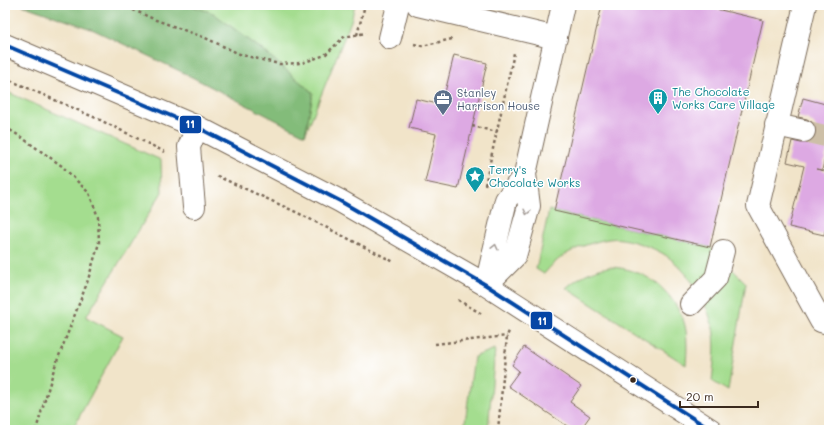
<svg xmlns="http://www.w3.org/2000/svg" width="834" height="435" font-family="Mali,sans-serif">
<rect width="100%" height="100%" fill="#fff"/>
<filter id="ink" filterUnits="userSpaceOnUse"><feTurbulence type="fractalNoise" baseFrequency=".025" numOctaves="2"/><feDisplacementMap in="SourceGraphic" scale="8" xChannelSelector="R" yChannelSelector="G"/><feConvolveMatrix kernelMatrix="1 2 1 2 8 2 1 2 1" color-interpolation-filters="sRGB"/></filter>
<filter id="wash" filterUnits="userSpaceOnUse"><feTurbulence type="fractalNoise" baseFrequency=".012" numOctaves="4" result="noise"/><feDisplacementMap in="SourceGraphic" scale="16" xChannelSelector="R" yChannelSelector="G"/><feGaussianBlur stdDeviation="0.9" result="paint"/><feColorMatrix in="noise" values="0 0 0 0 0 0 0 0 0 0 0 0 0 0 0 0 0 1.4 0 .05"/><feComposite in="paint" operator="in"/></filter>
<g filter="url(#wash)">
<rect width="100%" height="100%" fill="#f1e4c9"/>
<path fill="#a4dd8f" stroke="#708456" d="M189 5H355L351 21 305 135 313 93 265 52 213 13Z
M5 91 161 160 162 192 86 317 123 336 72 430H5Z
M549 210 710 247 746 283 728 391 712 381C714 362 717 342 712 324 705 298 686 267 662 253 651 247 634 241 622 239 611 237 599 241 589 244 570 250 556 259 544 274L536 269Z
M609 267C644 268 671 288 684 322 688 334 687 352 686 365L566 288C580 276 591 270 609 267Z
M495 349 488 430H464L474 357Z"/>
<path fill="#83bc7a" stroke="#5f734c" d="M22 5H189L213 13 265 52 313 93 305 135 184 73 94 30Z"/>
<g id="blocks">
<path fill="#dda9e3" d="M602 5H699L763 20 710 247 554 211Z
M454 55 487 63 458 189 425 182 436 134 409 128 416 99 442 105Z
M803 98 829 105V143L822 170 816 169 829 172V217L824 235 789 227 804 166 787 162 792 141 801 143H808L814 139 816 133V127L812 122 807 119 798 117Z
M524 347 581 386 570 402 590 416 580 430H573L508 386 519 371 512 365Z"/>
</g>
</g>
<g filter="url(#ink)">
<use href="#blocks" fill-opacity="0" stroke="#7b6b5a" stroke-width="1"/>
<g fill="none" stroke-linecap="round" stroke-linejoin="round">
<path stroke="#cdbfa7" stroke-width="22" stroke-dasharray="22 11" stroke-linecap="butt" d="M804 131 829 137"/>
<defs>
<path id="minor" d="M418 5 556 38
M805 5 758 206 821 321 829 323
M390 38 398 5
M5 45 197 127 340 201 486 285 711 430
M776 125 804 131
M194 207 189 147 197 127
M486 285 515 256 529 206 525 174 563 5
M486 285 506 200 525 174
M691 304 716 278 723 251"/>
</defs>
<use href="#minor" stroke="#7b6b5a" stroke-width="24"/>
<path stroke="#7b6b5a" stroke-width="2.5" stroke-dasharray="3 3" stroke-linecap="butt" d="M122 5 156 20 203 37 242 55 279 64 302 63 325 55 344 37 366 33
M357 35 365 5
M414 44 422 46 452 39
M5 78 98 119 165 152
M472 126 497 132
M5 127 18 135 62 166 89 193 98 217 99 243 87 283 54 369 36 430
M217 176 298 213 394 262
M485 185 514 53
M458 300 482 314
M435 344 507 336
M498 430 507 336 510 329"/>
<use href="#minor" stroke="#fff" stroke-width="22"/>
<defs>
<path id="bus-1" d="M5 45 197 127 340 201 486 285 711 430"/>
</defs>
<use href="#bus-1" stroke="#fff" stroke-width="7"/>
<use href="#bus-1" stroke="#0646a5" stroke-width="4"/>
</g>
<defs><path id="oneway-chevron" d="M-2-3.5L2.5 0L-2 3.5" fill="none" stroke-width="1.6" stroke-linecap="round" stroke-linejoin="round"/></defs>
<g stroke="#a79f9a">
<use href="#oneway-chevron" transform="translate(527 212) rotate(104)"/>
<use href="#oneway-chevron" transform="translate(495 247) rotate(-77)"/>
</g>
</g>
<defs>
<symbol id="building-pin" viewBox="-11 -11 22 30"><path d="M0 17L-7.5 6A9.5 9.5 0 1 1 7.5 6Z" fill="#0f9aa8" stroke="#fff"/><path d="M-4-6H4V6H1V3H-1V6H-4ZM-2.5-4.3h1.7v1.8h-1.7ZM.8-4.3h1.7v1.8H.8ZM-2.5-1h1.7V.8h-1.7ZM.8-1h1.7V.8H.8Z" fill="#fff"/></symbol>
<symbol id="office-pin" viewBox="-11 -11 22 30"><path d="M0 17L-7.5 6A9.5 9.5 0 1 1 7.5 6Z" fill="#5c6f8a" stroke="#fff"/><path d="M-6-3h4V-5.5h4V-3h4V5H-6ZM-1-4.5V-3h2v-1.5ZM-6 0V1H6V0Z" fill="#fff"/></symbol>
<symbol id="sight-pin" viewBox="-11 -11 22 30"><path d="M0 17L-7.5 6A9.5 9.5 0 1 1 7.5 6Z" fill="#0f9aa8" stroke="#fff"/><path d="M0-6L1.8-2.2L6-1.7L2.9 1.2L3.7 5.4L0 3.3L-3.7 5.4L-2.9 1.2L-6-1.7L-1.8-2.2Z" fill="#fff"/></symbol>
</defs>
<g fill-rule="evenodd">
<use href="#building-pin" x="647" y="87" width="22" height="30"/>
<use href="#office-pin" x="432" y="88" width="22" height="30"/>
<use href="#sight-pin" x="464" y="165" width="22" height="30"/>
</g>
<circle fill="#3b2a1e" stroke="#fff" stroke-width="1.5" cx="633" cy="380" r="3.5"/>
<g text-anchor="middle" stroke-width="3" stroke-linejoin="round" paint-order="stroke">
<g font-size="11" fill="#0d838f" stroke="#fff" text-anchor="start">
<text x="672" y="96">The Chocolate<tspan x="672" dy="13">Works Care Village</tspan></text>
<text x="489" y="174">Terry's<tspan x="489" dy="13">Chocolate Works</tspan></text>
</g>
<g font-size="11" fill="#4e5e75" stroke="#fff" text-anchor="start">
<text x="457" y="97">Stanley<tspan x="457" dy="13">Harrison House</tspan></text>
</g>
</g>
<g stroke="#fff" stroke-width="1.5">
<rect x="179" y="115" width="23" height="19" rx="4" fill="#0646a5"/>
<rect x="530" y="311" width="23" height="19" rx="4" fill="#0646a5"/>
</g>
<g font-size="11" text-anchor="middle" font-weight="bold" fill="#fff">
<text x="190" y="128">11</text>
<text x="542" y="325">11</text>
</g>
<rect width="834" height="435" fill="none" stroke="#fff" stroke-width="20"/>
<path d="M680 401v6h78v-6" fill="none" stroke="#3b2a1e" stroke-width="2"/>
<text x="686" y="401" font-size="12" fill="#3b2a1e" stroke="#ffffff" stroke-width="3" paint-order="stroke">20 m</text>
</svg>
